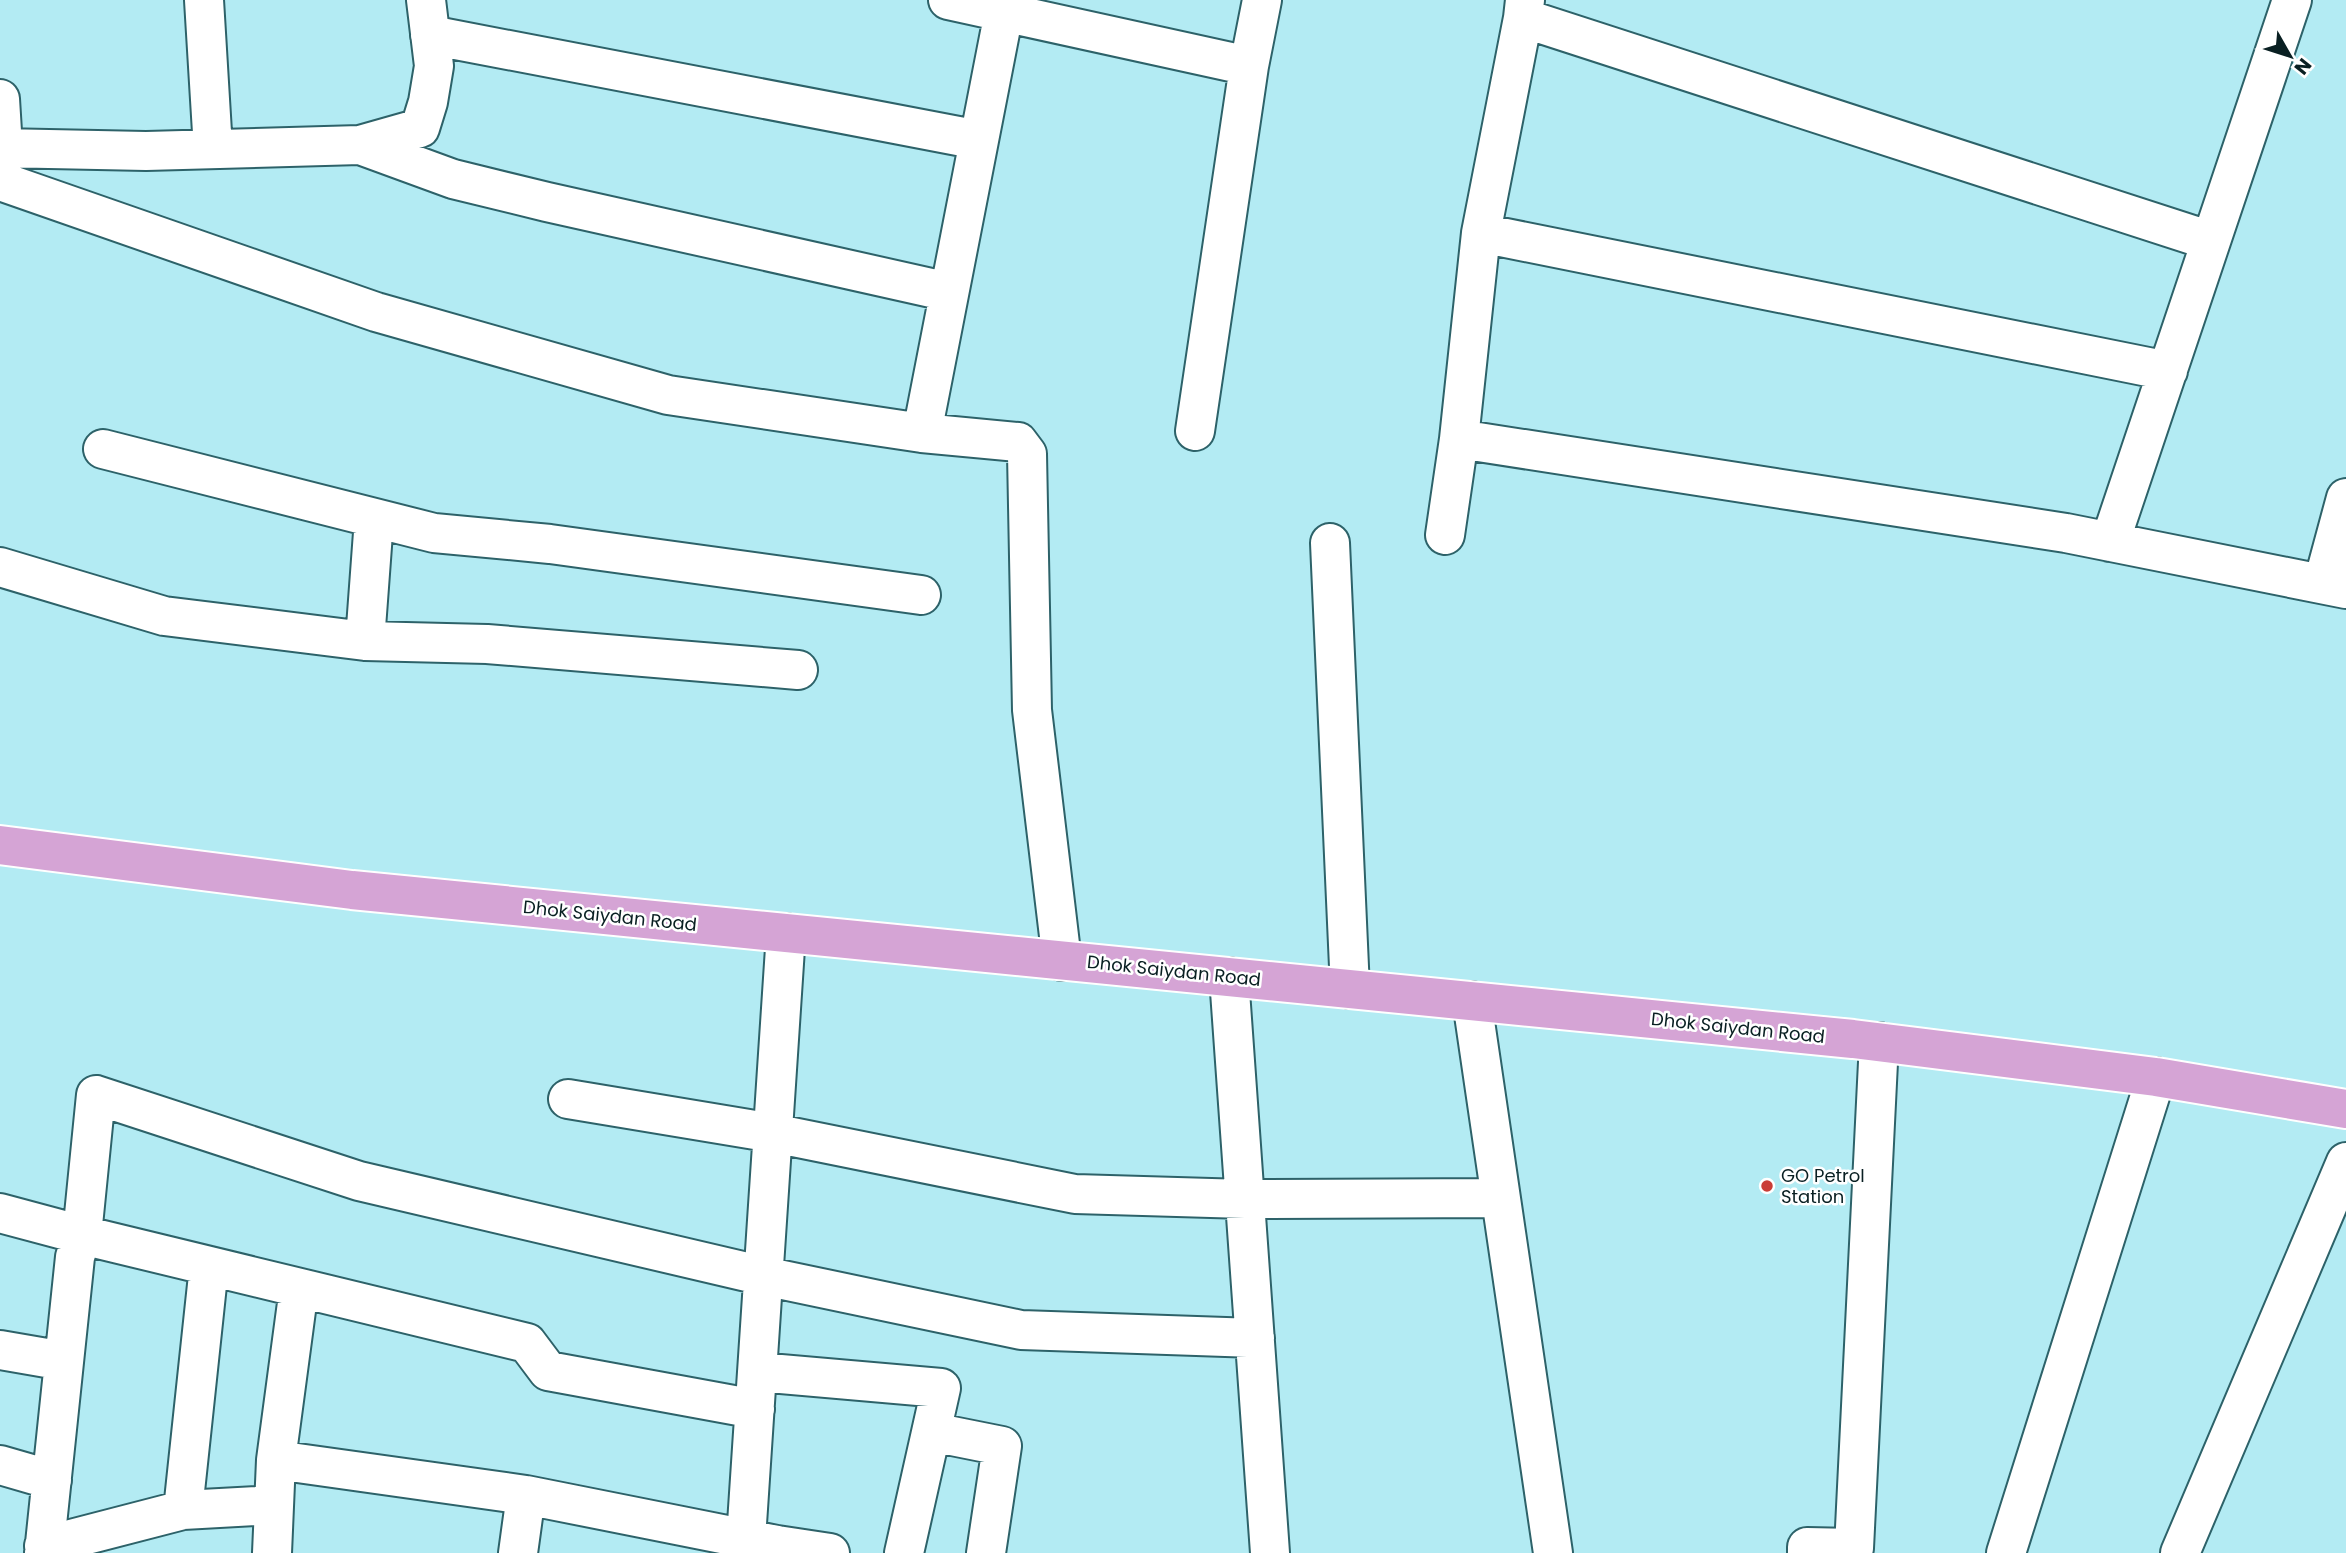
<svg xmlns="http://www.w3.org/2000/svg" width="2346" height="1553" font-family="Poppins,sans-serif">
<rect width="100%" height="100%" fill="#b3ebf3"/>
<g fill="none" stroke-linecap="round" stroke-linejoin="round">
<defs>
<path id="minor" d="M204 0 213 149
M948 0 1249 66
M1523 18 2211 241
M430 35 979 140
M0 99 3 148
M360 145 453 179 547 202 949 292
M0 148 146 151 360 145 420 128 428 102 434 66 426 0
M0 181 376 312 668 395 922 433 1018 442 1027 454 1032 710 1062 961
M1481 233 2168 371
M1195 431 1249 66 1262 0
M922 433 1004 12
M1459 439 2066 533 2346 589
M103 449 434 533 550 544 921 595
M1445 535 1459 439 1481 233 1523 18 1525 0
M2110 542 2292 0
M1330 543 1350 989
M0 567 164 616 365 641 487 644 798 670
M2323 583 2346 498
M365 641 374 519
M1229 977 1270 1553
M1472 1001 1553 1553
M568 1099 773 1133 1075 1194 1245 1199 1500 1198
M0 1213 82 1235 527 1343 548 1371 755 1409
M0 1350 64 1361
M757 1372 941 1388 904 1553
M932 1432 1002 1446 986 1553
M276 1460 299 1288
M0 1465 52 1480
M183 1510 274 1505
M746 1539 786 933
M44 1546 183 1510 209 1266
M44 1553 75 1257 82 1235 96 1095 359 1181 764 1276 1021 1330 1255 1338
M272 1553 276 1460 526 1495
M518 1553 526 1495 777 1545
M774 1553 777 1545 830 1553
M1807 1553V1547L1854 1548 1879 1042
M2006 1553 2156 1077
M2180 1553 2346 1162"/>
<path id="major" d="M0 845 352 890 1853 1039 2156 1077 2346 1109"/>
</defs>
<use href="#minor" stroke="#2d6269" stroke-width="42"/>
<use href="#major" stroke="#fff" stroke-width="42"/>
<use href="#minor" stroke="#fff" stroke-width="38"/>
<use href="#major" stroke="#d5a4d5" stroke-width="38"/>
</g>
<circle fill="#ca3c36" stroke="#fff" stroke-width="2.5" cx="1767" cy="1186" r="7"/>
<g text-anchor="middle" stroke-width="5" stroke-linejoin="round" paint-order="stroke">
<g font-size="18" fill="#091f22" stroke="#fff">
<text transform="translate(610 916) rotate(6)" y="6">Dhok Saiydan Road</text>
<text transform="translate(1174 971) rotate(6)" y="6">Dhok Saiydan Road</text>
<text transform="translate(1738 1028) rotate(6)" y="6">Dhok Saiydan Road</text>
</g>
<g font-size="18" fill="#091f22" stroke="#fff" text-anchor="start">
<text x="1781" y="1182">GO Petrol<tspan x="1781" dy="21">Station</tspan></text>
</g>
</g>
<g transform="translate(2290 56) rotate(129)" stroke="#ffffff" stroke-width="5" paint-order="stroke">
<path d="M0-5L12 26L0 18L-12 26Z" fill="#091f22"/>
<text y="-10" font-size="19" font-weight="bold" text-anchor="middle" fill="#091f22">N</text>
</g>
</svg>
